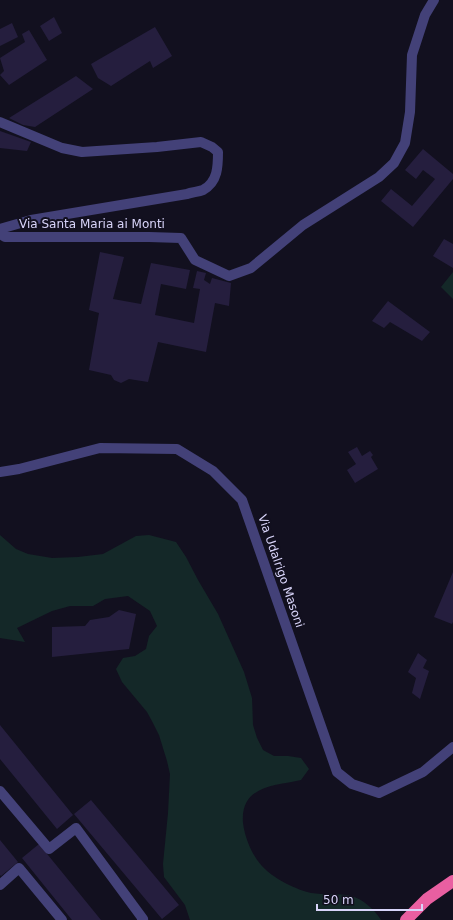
<svg xmlns="http://www.w3.org/2000/svg" width="453" height="920" font-family="'DejaVu Sans',sans-serif">
<rect width="100%" height="100%" fill="#12101f"/>
<path fill="#142828" d="M453 272V299L441 287Z
M0 535 16 549 28 554 52 558 78 557 103 554 136 536 149 535 176 542 186 557 198 580 218 614 244 672 252 698 253 725 257 738 263 750 274 756H288L301 758 309 769 301 780C275 786 240 785 243 823 245 839 253 858 265 869 275 879 297 890 311 893 324 895 338 893 351 896 363 899 375 910 381 920H190L185 905 164 877 163 864 168 813 170 774 167 761 159 735 153 723 147 712 122 682 116 669 123 658 135 656 146 649 149 636 157 626 150 611 128 596 105 599 93 606H70L52 611 17 628 25 642 0 638Z"/>
<path fill="#251e3e" d="M54 17 62 33 49 41 40 26Z
M12 23 18 37 0 46V29Z
M155 27 172 56 153 68 150 61 111 86 98 78 91 64Z
M29 30 47 60 9 85 0 75 4 71 0 58 25 42 22 34Z
M76 76 93 89 35 127 23 125 9 118Z
M0 131 31 142 27 151 0 148Z
M423 149 453 174V179L413 227 381 201 391 189 412 206 435 179 423 170 416 179 405 170Z
M444 239 453 244V268L433 256Z
M100 252 124 257 113 299 141 304 151 263 190 270 186 289 161 284 155 315 194 323 200 289 193 288 197 271 206 273 204 280 210 284 212 278 231 283 229 306 215 303 206 352 158 342 148 382 129 379 121 383 114 380 111 375 89 370 99 313 89 310Z
M388 301 430 332 422 341 390 322 384 328 372 321Z
M357 447 362 456 370 451 373 455 371 457 378 469 355 483 347 470 356 464 348 452Z
M453 572V622L452 624 434 617Z
M119 610 136 614 129 649 52 657V627L85 626 90 620 109 617Z
M418 653 427 660 423 668 429 671 420 699 412 693 416 678 408 672Z
M0 725 73 815 57 829 0 759Z
M91 800 179 905 162 919 74 814Z
M0 840 18 862 1 876 0 875Z
M39 844 101 920H72L22 858Z"/>
<g fill="none" stroke-linecap="round" stroke-linejoin="round">
<path stroke="#434178" stroke-width="10" d="M0 122 62 148 82 152 157 147 201 142 212 147 218 152C218 166 218 182 203 190 198 192 192 192 187 194L31 220 0 229
M0 234 5 237H149L181 238 195 260 229 276 251 268 303 225 379 177 394 163 405 143 410 112 412 55 425 15 434 0
M0 472 19 469 100 448 177 449 213 471 242 500 337 772 352 784 379 793 423 772 453 747
M0 791 49 849 76 828 143 919 142 920
M0 885 19 868 62 920"/>
<path stroke="#e95fa1" stroke-width="12" d="M406 920 427 899 453 881"/>
</g>
<g text-anchor="middle" stroke-width="4" stroke-linejoin="round" paint-order="stroke">
<g font-size="12" fill="#d8d4f9" stroke="#12101f">
<text x="92" y="228">Via Santa Maria ai Monti</text>
<text transform="translate(281 571) rotate(71)" y="4">Via Udalrigo Masoni</text>
</g>
</g>
<path d="M317 904v6h105v-6" fill="none" stroke="#d8d4f9" stroke-width="2"/>
<text x="323" y="904" font-size="12" fill="#d8d4f9" stroke="#12101f" stroke-width="3" paint-order="stroke">50 m</text>
</svg>
